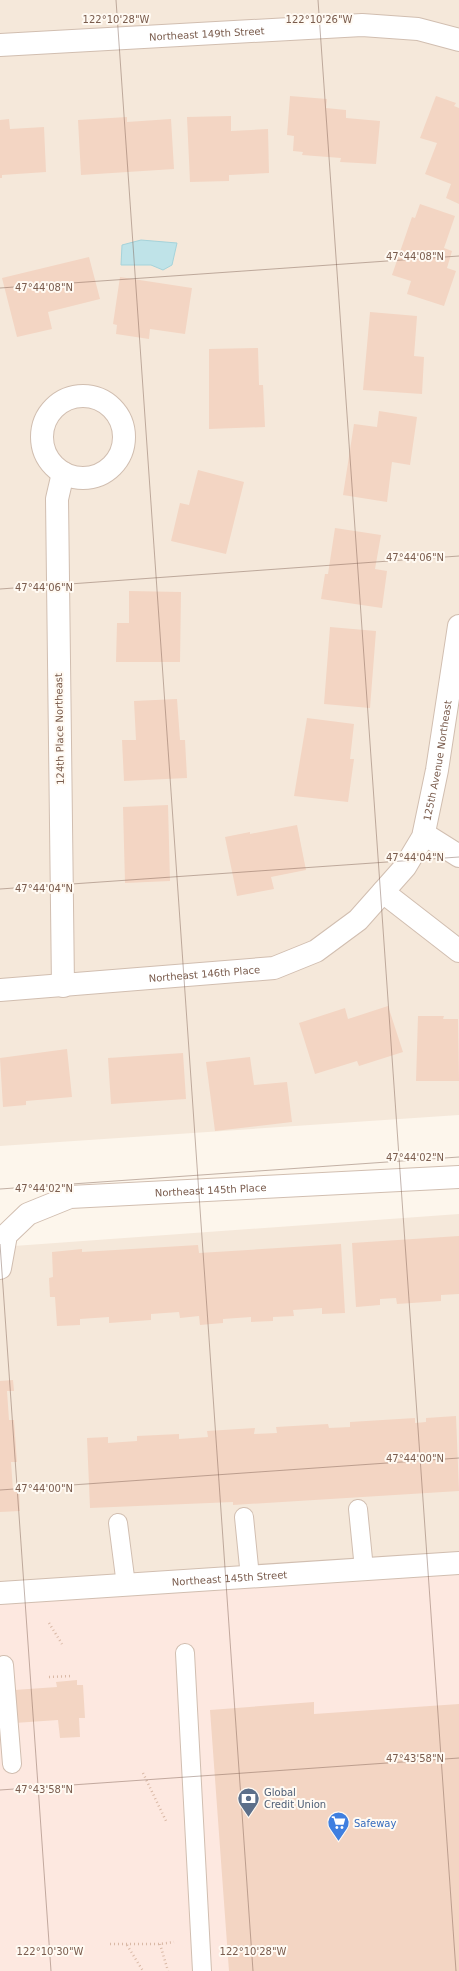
<svg xmlns="http://www.w3.org/2000/svg" width="459" height="1971" font-family="'DejaVu Sans',sans-serif">
<rect width="100%" height="100%" fill="#fdf6ec"/>
<path fill="#f5e8da" d="M0 0H459V1115L0 1146Z
M459 1214V1563L0 1593V1247Z"/>
<path fill="#fde8e0" d="M459 1564V1971H0V1594Z"/>
<path fill="#bfe3e8" stroke="#a5d3da" d="M141 240 177 243 172 265 163 270 151 265H121L122 245Z"/>
<path fill="#f3d5c3" d="M290 96 327 99 326 108 346 110V118L380 121 376 164 340 162 341 158 302 155 303 152 293 151 294 136 287 135Z
M436 96 456 103 454 106 459 108V204L446 198 451 184 425 174 437 143 420 138Z
M231 116V131L268 129 269 173 229 175V181L190 182 187 117Z
M127 117V122L171 119 174 169 81 175 78 120Z
M9 119 10 129 44 127 46 172 2 175V178H0V120Z
M420 204 455 216 444 248 452 251 447 268 456 271 444 306 407 294 411 281 392 275 412 217 415 218Z
M89 257 100 299 48 312 52 329 17 337 2 278Z
M120 277 192 288 185 334 150 329 149 339 116 334 117 325 113 324Z
M370 312 417 316 414 356 424 357 422 394 363 390Z
M258 348 259 385H263L265 427 209 429V349Z
M379 411 417 417 410 465 392 462 387 502 343 495 354 424 377 427Z
M198 470 244 482 226 554 171 541 180 503 189 505Z
M335 528 381 535 375 569 387 571 382 608 321 599 325 574H328Z
M129 591 181 592 180 662H116L117 623H129Z
M330 627 376 631 370 708 324 704Z
M177 699 180 740H185L187 778 124 781 122 740H136L134 701Z
M307 718 354 724 350 759H354L348 802 294 796Z
M168 805 170 881 125 883 123 807Z
M297 825 306 870 271 877 274 889 237 896 225 837 250 832V834Z
M388 1006 403 1052 359 1066 357 1061 315 1074 299 1023 345 1008 348 1019Z
M418 1016H444L443 1019H458L459 1081H416Z
M67 1049 72 1097 26 1101V1105L3 1107 0 1058Z
M183 1053 186 1099 111 1104 108 1058Z
M250 1057 254 1085 287 1082 292 1122 215 1131 206 1062Z
M459 1236V1294L441 1295V1301L397 1304 396 1298 380 1299V1305L356 1307 352 1243Z
M341 1244 345 1313 322 1314V1308L293 1310 294 1316 273 1317V1321L251 1322V1317L223 1319V1323L200 1325 199 1316 180 1318 179 1312 151 1314V1320L109 1323V1317L80 1319V1325L57 1326 55 1297H50L49 1278 53 1277 52 1252 82 1249V1252L198 1245 199 1253Z
M13 1380 14 1391H7L9 1420H14L17 1462H11L13 1490H19L20 1511 0 1512V1381Z
M456 1416 459 1491 233 1505V1502L90 1508 87 1438 108 1437V1443L137 1441V1436L179 1434V1439L208 1437 207 1431 255 1428 254 1434 277 1433 276 1427 328 1424 329 1428 350 1427V1422L415 1418V1423L426 1422V1418Z
M77 1680V1685H83L85 1718H79L80 1737 60 1738 58 1720 0 1724V1691L57 1687 56 1682Z
M314 1702V1714L459 1704V1971H229L210 1710Z"/>
<g fill="none" stroke-linecap="round" stroke-linejoin="round">
<defs>
<path id="lane" d="M358 1509 364 1569
M244 1517 250 1577
M118 1523 126 1585
M185 1653 202 1971
M4 1665 12 1764"/>
<g id="street">
<path id="s1" d="M0 45 362 25 418 29 459 40"/>
<circle cx="83" cy="437" r="41"/>
<path d="M424 834 459 856"/>
<path d="M383 892 459 951"/>
<path d="M63 986 57 499 63 473"/>
<path id="s2" d="M0 990 274 968 316 951 358 920 405 867 423 837 437 770 459 626"/>
<path id="s3" d="M0 1268 6 1235 28 1214 70 1197 459 1177"/>
<path id="s4" d="M0 1593 459 1563"/>
</g>
</defs>
<use href="#lane" stroke="#d1beb0" stroke-width="20"/>
<use href="#street" stroke="#d1beb0" stroke-width="24"/>
<path stroke="#d9b8a5" stroke-width="2.5" stroke-dasharray="1 3" stroke-linecap="butt" d="M49 1623 62 1644
M49 1677 72 1676
M143 1773 166 1821
M110 1944H160L174 1942
M160 1944 168 1971
M127 1945 143 1971"/>
<use href="#lane" stroke="#fff" stroke-width="18"/>
<use href="#street" stroke="#fff" stroke-width="22"/>
</g>
<path fill="none" stroke="#7a5c4d" stroke-width="1" stroke-opacity="0.45" d="M116 0 253 1971M318 0 456 1971M0 288 459 256M0 589 459 556M0 889 459 857M0 1189 459 1157M0 1244 51 1971M0 1490 459 1458M0 1790 459 1758"/>
<defs>
<symbol id="bank-pin" viewBox="-11 -11 22 30"><path d="M0 17L-7.5 6A9.5 9.5 0 1 1 7.5 6Z" fill="#5c6f8a" stroke="#fffaf3"/><path d="M-6-4H6V4H-6ZM0-2.3a2.3 2.3 0 1 0 0 4.6a2.3 2.3 0 1 0 0-4.6Z" fill="#fff"/></symbol>
<symbol id="supermarket-pin" viewBox="-11 -11 22 30"><path d="M0 17L-7.5 6A9.5 9.5 0 1 1 7.5 6Z" fill="#3f7fe0" stroke="#fffaf3"/><path d="M-6-5.5h2.5l.6 2H6L4.5 2H-2.5L-4.4-4H-6ZM-1.5 3.2a1.3 1.3 0 1 0 .1 0ZM3 3.2a1.3 1.3 0 1 0 .1 0Z" fill="#fff"/></symbol>
</defs>
<g fill-rule="evenodd">
<use href="#bank-pin" x="236" y="1786" width="25" height="34"/>
<use href="#supermarket-pin" x="326" y="1810" width="25" height="34"/>
</g>
<g text-anchor="middle" stroke-width="4" stroke-linejoin="round" paint-order="stroke">
<g font-size="10" fill="#7a5c4d" stroke="#fffaf3">
<text dy="4" stroke="none"><textPath href="#s1" startOffset="207">Northeast 149th Street</textPath></text>
<text transform="translate(59 729) rotate(-91)" y="4">124th Place Northeast</text>
<text dy="4" stroke="none"><textPath href="#s2" startOffset="556">125th Avenue Northeast</textPath></text>
<text dy="4" stroke="none"><textPath href="#s2" startOffset="205">Northeast 146th Place</textPath></text>
<text dy="4" stroke="none"><textPath href="#s3" startOffset="250">Northeast 145th Place</textPath></text>
<text dy="4" stroke="none"><textPath href="#s4" startOffset="230">Northeast 145th Street</textPath></text>
</g>
<g font-size="10" fill="#4e5e75" stroke="#fffaf3" text-anchor="start">
<text x="264" y="1796">Global<tspan x="264" dy="12">Credit Union</tspan></text>
</g>
<g font-size="10" fill="#366cbe" stroke="#fffaf3" text-anchor="start">
<text x="354" y="1827">Safeway</text>
</g>
</g>
<g font-size="10" text-anchor="middle" fill="#7a5c4d" stroke="#fffaf3" stroke-width="4" stroke-linejoin="round" paint-order="stroke">
<text x="116" y="23">122°10'28"W</text>
<text x="319" y="23">122°10'26"W</text>
<text x="415" y="260">47°44'08"N</text>
<text x="44" y="291">47°44'08"N</text>
<text x="415" y="561">47°44'06"N</text>
<text x="44" y="591">47°44'06"N</text>
<text x="415" y="861">47°44'04"N</text>
<text x="44" y="892">47°44'04"N</text>
<text x="415" y="1161">47°44'02"N</text>
<text x="44" y="1192">47°44'02"N</text>
<text x="415" y="1462">47°44'00"N</text>
<text x="44" y="1492">47°44'00"N</text>
<text x="415" y="1762">47°43'58"N</text>
<text x="44" y="1793">47°43'58"N</text>
<text x="50" y="1955">122°10'30"W</text>
<text x="253" y="1955">122°10'28"W</text>
</g>
</svg>
